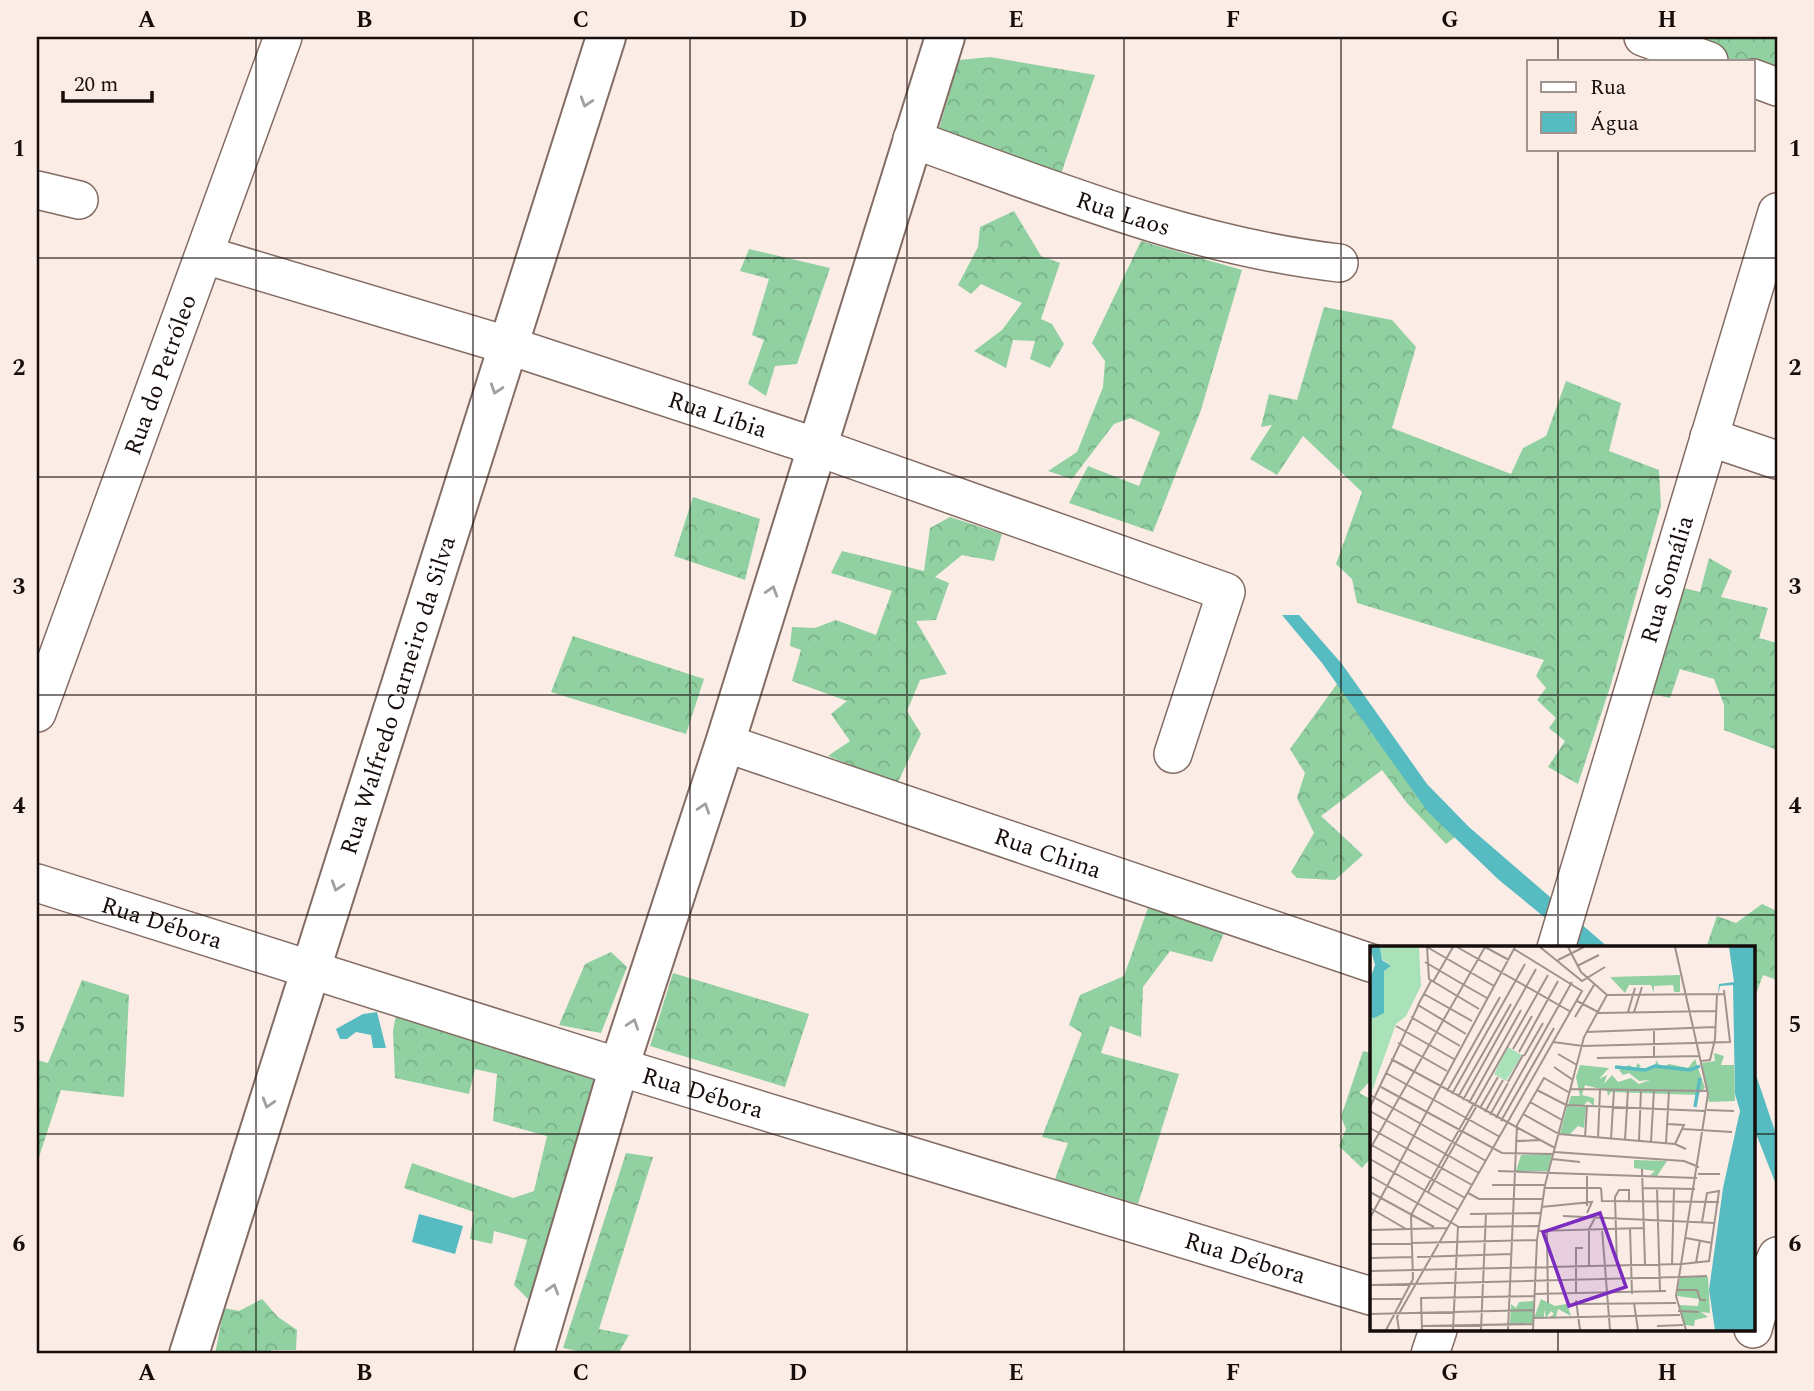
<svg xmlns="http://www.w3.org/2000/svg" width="1814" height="1391" font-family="Spectral,serif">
<defs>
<pattern id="forest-crowns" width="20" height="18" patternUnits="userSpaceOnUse" patternTransform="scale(1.75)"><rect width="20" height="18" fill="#90d0a1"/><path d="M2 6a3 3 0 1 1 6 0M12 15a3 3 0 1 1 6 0" fill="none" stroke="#7bb189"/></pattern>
</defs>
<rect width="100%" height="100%" fill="#fcece6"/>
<path fill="url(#forest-crowns)" d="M1692 37 1777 38V78L1753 61H1728L1717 57Z
M990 57 1095 75 1061 174 938 132 959 60Z
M1014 211 1041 256 1060 263 1041 319 1052 324 1064 344 1050 368 1030 359 1035 341 1013 340 1006 368 974 351 1002 330 1022 303 981 284 971 294 958 285 978 247 980 227Z
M1141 241 1242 270 1201 410 1153 532 1069 503 1088 466 1139 486 1160 432 1131 418 1114 424 1072 479 1048 471 1077 452 1103 387 1105 361 1092 343Z
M749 249 830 268 797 364 775 366 766 396 748 384 764 340 752 335 769 279 740 271Z
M1324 307 1392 320 1416 347 1392 428 1511 474 1523 448 1546 436 1566 381 1621 403 1609 451 1659 470 1661 506 1611 684 1578 784 1548 767 1565 741 1549 728 1556 718 1537 700 1546 688 1536 676 1544 660 1357 603 1352 579 1336 564 1362 492 1303 436 1277 475 1250 459 1272 425 1261 427 1269 394 1297 400Z
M693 497 760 519 745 580 674 556Z
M950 517 1002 534 994 561 962 555 935 577 949 583 936 620 916 621 947 674 920 680 907 711 921 734 897 784 828 756 850 741 831 714 847 701 792 681 801 650 790 646 792 627 815 628 836 620 876 635 892 591 831 573 842 551 924 571 930 528Z
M1709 558 1732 571 1721 597 1768 608 1759 638 1777 643V750L1724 730V705L1714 679 1680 669 1670 698 1652 694 1680 587 1700 592Z
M573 636 704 679 686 734 551 692Z
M1342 677 1463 831 1446 844 1407 803 1382 770 1321 816 1363 855 1335 880 1297 878 1291 872 1314 833 1297 798 1305 773 1290 749Z
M1762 904 1777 911V980L1763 975 1753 1002V948H1706L1717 916 1736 923Z
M1149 905 1226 928 1212 962 1170 951 1143 987 1141 1037 1110 1026 1101 1053 1179 1074 1138 1204 1055 1179 1068 1143 1042 1137 1082 1033 1069 1025 1080 995 1124 976Z
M611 952 627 967 601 1033 559 1025 585 964Z
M673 973 809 1014 785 1087 650 1046Z
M82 980 129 995 124 1097 61 1090 37 1163V1060L48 1063Z
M398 1004 604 1071 533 1304 514 1285 527 1240 494 1231 492 1244 470 1239 474 1212 404 1188 412 1163 513 1198 534 1191 547 1136 493 1121 497 1074 475 1069 469 1094 395 1078 393 1031Z
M1363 1051 1371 1053V1080L1359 1093 1371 1099V1158L1362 1168 1339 1146 1346 1129 1341 1117Z
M626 1153 653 1157 599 1329 629 1335 618 1354H592L563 1348Z
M262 1299 278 1317 297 1330 296 1350H271L270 1354H215L224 1308 239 1311Z"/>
<path fill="#57bbc2" d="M1282 615H1299L1342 664 1427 784 1469 827 1609 948H1582L1499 880 1428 812 1322 663Z
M377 1012 386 1048H373L371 1035 356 1032 347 1039H340L336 1029 363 1014Z
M1753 1073 1757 1078 1777 1137V1187L1753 1126Z
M419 1214 463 1226 455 1254 412 1242Z"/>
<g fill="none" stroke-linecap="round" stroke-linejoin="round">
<defs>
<g id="minor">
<path d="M1643 37 1709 61"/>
<path d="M1753 78 1777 87"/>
<path id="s1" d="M912 139C1052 189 1190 246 1339 263"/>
<path d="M37 190 79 200"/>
<path id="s2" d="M205 255 510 346 817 447 1226 592 1173 754"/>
<path d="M1709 437 1777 460"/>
<path id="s3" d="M37 713 283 37"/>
<path id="s4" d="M725 743 1371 963"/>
<path id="s5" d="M37 883 619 1067 1371 1296"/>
<path id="s6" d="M1556 948 1777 212"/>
<path d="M1753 1329 1767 1279 1777 1256"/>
<path d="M1430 1354 1438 1330"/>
</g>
<g id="secondary">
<path id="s7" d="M189 1354 606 37"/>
<path d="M534 1354 619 1067 725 743 945 37"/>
</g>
</defs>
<use href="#minor" stroke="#836c63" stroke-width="40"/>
<use href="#secondary" stroke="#836c63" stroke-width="42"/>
<use href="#minor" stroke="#fff" stroke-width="37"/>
<use href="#secondary" stroke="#fff" stroke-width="38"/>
</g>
<defs><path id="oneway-chevron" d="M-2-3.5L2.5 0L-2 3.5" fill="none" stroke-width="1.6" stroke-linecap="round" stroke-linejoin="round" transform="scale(1.75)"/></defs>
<g stroke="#a29f9d">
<use href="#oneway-chevron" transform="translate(586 102) rotate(107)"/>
<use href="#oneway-chevron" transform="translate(496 389) rotate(108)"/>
<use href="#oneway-chevron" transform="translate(772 591) rotate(-73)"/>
<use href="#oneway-chevron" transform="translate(704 808) rotate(-72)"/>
<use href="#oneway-chevron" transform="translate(337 886) rotate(108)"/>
<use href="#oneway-chevron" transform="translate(633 1024) rotate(-72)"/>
<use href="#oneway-chevron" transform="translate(268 1103) rotate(107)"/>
<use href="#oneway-chevron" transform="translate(553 1289) rotate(-73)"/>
</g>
<path fill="none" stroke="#170e0b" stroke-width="2" stroke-opacity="0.55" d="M256 37V1354M473 37V1354M690 37V1354M907 37V1354M1124 37V1354M1341 37V1354M1558 37V61M1558 149V948M37 258H1777M37 477H1777M37 695H1777M37 915H1777M37 1134H1371M1753 1134H1777M1558 1330V1354"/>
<g text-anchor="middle" stroke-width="6" stroke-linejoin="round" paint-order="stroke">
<g font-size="24" fill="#170e0b" stroke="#fcece6">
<text dy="8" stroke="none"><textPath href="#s1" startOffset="224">Rua Laos</textPath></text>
<text dy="8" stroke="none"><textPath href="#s3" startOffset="360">Rua do Petróleo</textPath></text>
<text dy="8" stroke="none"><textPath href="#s2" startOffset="537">Rua Líbia</textPath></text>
<text dy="8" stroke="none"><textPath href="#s6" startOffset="385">Rua Somália</textPath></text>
<text dy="8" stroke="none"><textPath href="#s7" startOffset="691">Rua Walfredo Carneiro da Silva</textPath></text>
<text dy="8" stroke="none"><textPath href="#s4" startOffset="341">Rua China</textPath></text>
<text dy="8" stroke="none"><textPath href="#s5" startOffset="131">Rua Débora</textPath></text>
<text dy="8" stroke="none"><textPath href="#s5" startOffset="698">Rua Débora</textPath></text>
<text dy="8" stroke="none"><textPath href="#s5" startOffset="1265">Rua Débora</textPath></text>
</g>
</g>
<g transform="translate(1370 946)">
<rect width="385" height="385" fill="#fcece6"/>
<path d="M310 29V46H304L303 39 284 40V47L281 39H259L255 47 240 31ZM344 107 354 110 351 119H364L365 155 339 156 332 117 345 115ZM325 113 335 142 327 149 241 146 238 150 237 145 215 139 212 149 224 152V160L218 155 214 159H198L201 150H210L206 131 210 119 239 122 229 133 237 129 234 138 242 129 248 136 261 132 269 138 280 134 269 135 259 127 253 129 249 124 259 119 266 123 267 117 271 120 267 123 285 122 286 114 291 122 299 118 318 122ZM197 160 216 161 214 182 208 180 199 189 190 188ZM182 208 178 225H146L151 209ZM264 214 297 215 287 230 280 229 285 225 264 222ZM310 331H338L340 367 331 366 338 371 325 374 324 380 315 379 309 359 328 360 329 353 307 350ZM171 353 185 360 197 358 201 370 188 363 186 371H180L184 368 181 365 176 372 174 363V372H164ZM163 355V377L140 378 141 358 146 362 149 356Z" fill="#90d0a1"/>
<path d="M10 1H49L51 40 36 70 26 78 1 148 0 71 14 66V25L21 20 12 13Z" fill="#a9e1b8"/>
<path d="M138 101 152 109 136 135 124 128Z" fill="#a9e1b8"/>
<path d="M0 1H10L12 14 21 20 14 25V67L4 72 0 71V33L5 19ZM359 1H385V384H345L339 344 353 242 370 165 365 148 363 39 350 40 348 50 349 38 364 36Z" fill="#57bbc2"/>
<path fill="none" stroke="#57bbc2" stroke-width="3.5" d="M245 121 275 124 285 120 320 124 330 120M325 161 330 132"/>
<path fill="none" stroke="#a0938e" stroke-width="2" d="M57 1 59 33 109 63M57 1 124 40M87 1 201 66M115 1 139 14M170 1 212 35 235 21M198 1 211 26 237 49M305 1 338 148 306 350 316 384M188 14 214 1M55 16 94 39M207 20 229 9M61 35 48 59 96 88M63 36 83 1M94 39 117 52M54 48 102 75M237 49 354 48M207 55 230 67 346 65M258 66 265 42M264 66 272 41M41 71 90 100M205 71 224 39M26 80 84 113M284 83V112M217 86 345 81M183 96 213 100 360 96 354 44M28 97 77 125M143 103 162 70M149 106 188 35M188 108 207 119M154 110 173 77M227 112 330 110M21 113 185 202M331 115 340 114 345 93 347 48M184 121 203 134M16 127 130 191M138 136 153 109M11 141 132 207 184 208M201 143 338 145M167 144 196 159 335 165M77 145 130 51M82 148 155 18M0 149 116 215M88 151 141 58M93 154 166 23M160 156 192 174M99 157 151 64M104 160 178 29M0 161 48 60M110 162 128 131M337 164 364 165M0 165 109 227M115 166 133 134M153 168 189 188 305 198 316 203M120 169 138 137M126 172 202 36M131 175 184 82M297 178 314 179 305 198M0 182 102 239M313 183 362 186M215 191 217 160M228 192 230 144M241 193 244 144M255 194 258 144M147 195 171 194M269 195 271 144M281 196 284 144M296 197 299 145M0 198 95 252M0 203 115 1M184 206 314 215 329 221M0 213 89 264M182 213 210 216M272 223 275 319M128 225 327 232M328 228H350M0 230 89 281 168 280M217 230V260M122 239H175M175 242H231M231 242 232 255 349 256M273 242 325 243M287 242 290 345M0 246 64 281M58 246 106 161M98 247 109 253H172M171 261 222 256 217 267M0 262 36 283M100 268 170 267M193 270 345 277M0 272 145 1M260 282 262 348M232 283 240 384M0 284 78 282M168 285 274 282M177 285 178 357M316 292 342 297M0 298 167 294M47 311 142 308M1 312 43 311M326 317 330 294M302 318 304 243M312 318 339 315 349 245 337 247 332 276M247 319 245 251 249 244H259V255M219 320V283L226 270M0 325 312 318M310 331 337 330M0 339 310 331M0 343V298M307 344H327L330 354H336M164 348 296 345M206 348V302H213M0 353H33M206 354 210 384M264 357 268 384M206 358 306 357M308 365 329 366M0 368 164 364M163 372 310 369M51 380 163 378M287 380 313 379M16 384 43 333 41 269 103 159M29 384 27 371 212 45 144 3M52 384 51 352 164 350M83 384 88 280M111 384 116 267M138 384 147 179 174 132 200 147M163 384 167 294 175 239 214 91 237 49"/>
<path fill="#7b2cbf" fill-opacity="0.15" stroke="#7b2cbf" stroke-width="3.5" d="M230 267 256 341 199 360 173 286Z"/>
<rect width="385" height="385" fill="none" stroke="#170e0b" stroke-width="3.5"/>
</g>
<rect width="1814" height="1391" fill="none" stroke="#fcece6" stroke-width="77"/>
<rect x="1527" y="60" width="228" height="91" fill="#fcece6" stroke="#a0938e" stroke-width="2"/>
<rect x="1541" y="82" width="35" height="10" fill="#ffffff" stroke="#a0938e" stroke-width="2"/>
<text x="1590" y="94" font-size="21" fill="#170e0b">Rua</text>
<rect x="1541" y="112" width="35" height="21" fill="#57bbc2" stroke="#a0938e" stroke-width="2"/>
<text x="1590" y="130" font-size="21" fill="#170e0b">Água</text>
<path d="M63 91v10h89v-10" fill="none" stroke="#170e0b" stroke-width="3.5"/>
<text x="74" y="91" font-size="21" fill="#170e0b" stroke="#fcece6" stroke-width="5" paint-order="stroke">20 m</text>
<rect x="38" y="38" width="1738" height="1314" fill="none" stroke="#170e0b" stroke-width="2.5"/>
<g font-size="23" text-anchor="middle" font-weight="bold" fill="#170e0b">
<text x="147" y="27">A</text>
<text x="364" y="27">B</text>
<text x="581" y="27">C</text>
<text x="798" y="27">D</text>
<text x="1016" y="27">E</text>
<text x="1233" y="27">F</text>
<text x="1450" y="27">G</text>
<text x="1667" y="27">H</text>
<text x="19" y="156">1</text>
<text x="1795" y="156">1</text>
<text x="19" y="375">2</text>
<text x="1795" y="375">2</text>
<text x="19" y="594">3</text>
<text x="1795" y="594">3</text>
<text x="19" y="813">4</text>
<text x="1795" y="813">4</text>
<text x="19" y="1032">5</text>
<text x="1795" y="1032">5</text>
<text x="19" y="1251">6</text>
<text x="1795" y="1251">6</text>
<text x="147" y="1380">A</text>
<text x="364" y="1380">B</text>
<text x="581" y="1380">C</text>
<text x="798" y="1380">D</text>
<text x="1016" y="1380">E</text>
<text x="1233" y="1380">F</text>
<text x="1450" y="1380">G</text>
<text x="1667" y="1380">H</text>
</g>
</svg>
